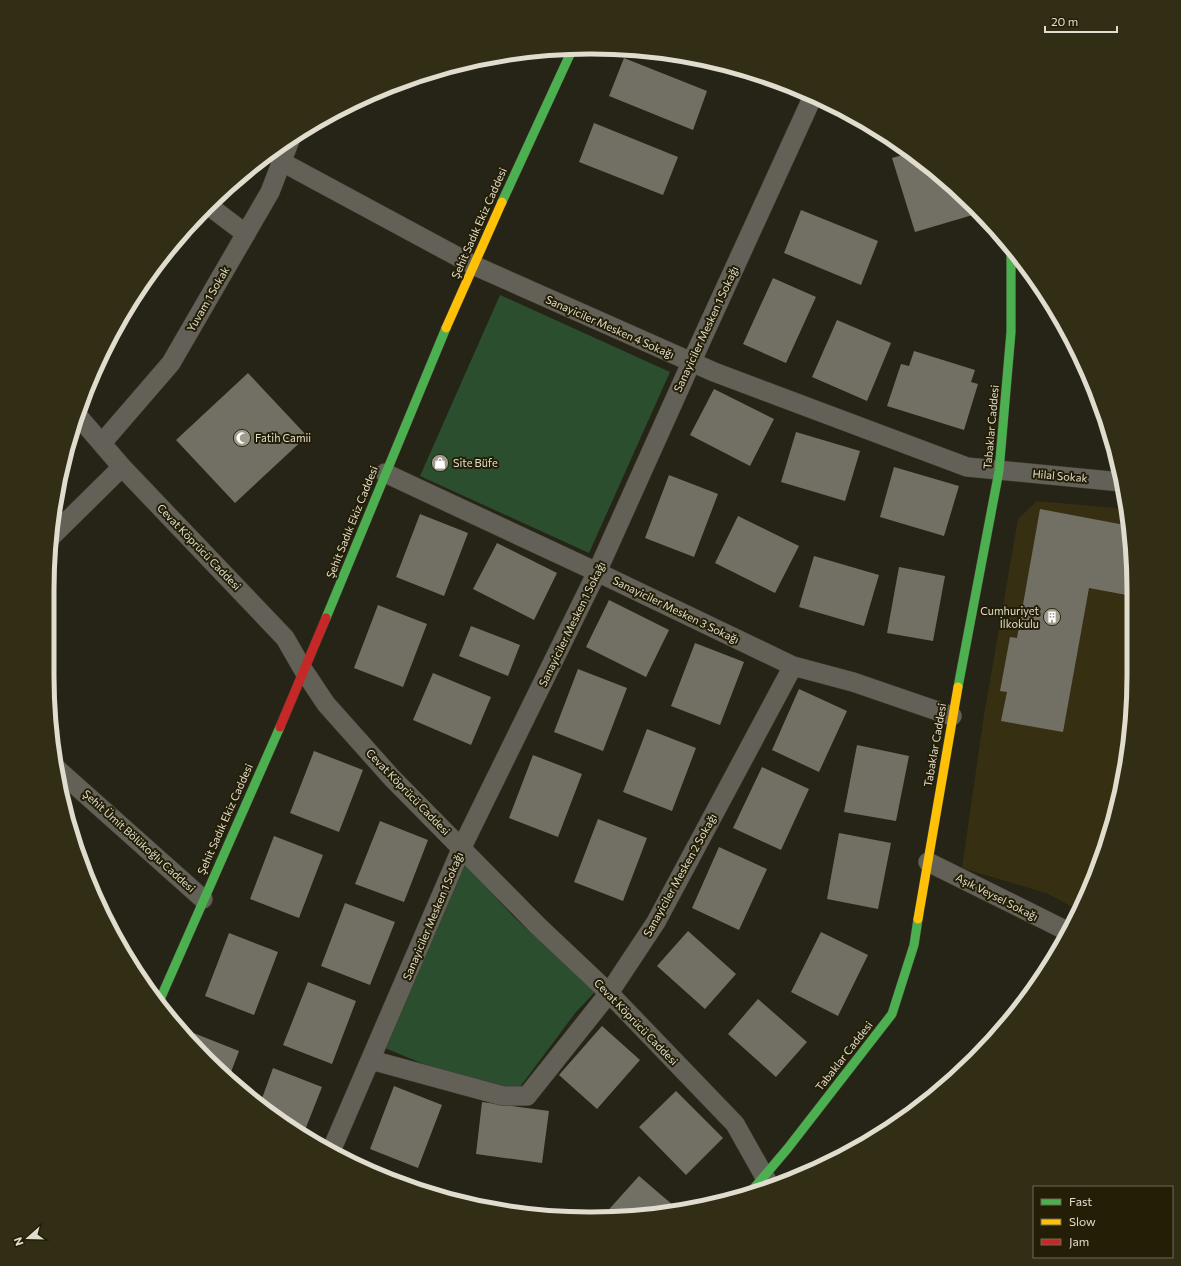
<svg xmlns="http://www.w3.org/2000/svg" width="1181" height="1266" font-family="Commissioner,sans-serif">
<rect width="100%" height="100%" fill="#262416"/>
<path fill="#362f11" d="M1037 501 1127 509 1129 519 1134 676 1124 781 1093 884 1078 910 1046 893 962 868 984 715 1018 519Z"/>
<path fill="#2b4e2e" d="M500 295 670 372 589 553 420 476Z
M464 864 514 917 595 992 576 1012 520 1087 516 1090 433 1068 385 1048Z"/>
<path fill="#727065" d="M624 58 707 91 693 130 609 96Z
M696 60 718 63 716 68Z
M594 123 678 157 663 195 579 162Z
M910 153 921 159 975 209 976 214 915 232 892 158Z
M801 210 878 241 861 285 784 253Z
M773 278 816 297 786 363 743 344Z
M837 320 891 343 867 401 812 377Z
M914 351 975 370 971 382 978 384 964 430 887 406 901 364 909 366Z
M248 373 307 436 235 503 176 440Z
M714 389 774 419 750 466 690 435Z
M796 432 860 451 845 501 781 482Z
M894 467 959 486 944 536 880 517Z
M669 475 718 494 694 557 645 538Z
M1040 509 1130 526 1132 596 1089 588 1063 732 1001 721 1007 692 1000 691 1010 637 1017 638Z
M420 514 468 533 444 596 396 577Z
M738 516 799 546 775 593 715 563Z
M497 543 557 573 534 620 473 589Z
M814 556 879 575 864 626 799 607Z
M899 567 945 576 933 641 887 633Z
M609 600 669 630 646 677 586 647Z
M378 605 427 624 403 687 354 668Z
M471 626 520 645 508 676 459 656Z
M695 643 744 662 720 725 671 706Z
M578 669 627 688 603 751 554 732Z
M433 673 491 697 471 745 413 720Z
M799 689 847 711 819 772 772 750Z
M647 729 696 748 672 811 623 792Z
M857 745 909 756 896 821 844 812Z
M314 751 363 770 339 832 290 813Z
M533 755 582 774 558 837 509 818Z
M762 767 809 789 781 850 733 828Z
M598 819 647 838 623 901 574 882Z
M380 821 428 840 404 902 355 884Z
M839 833 891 843 878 909 827 899Z
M274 836 323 855 299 918 250 899Z
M719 847 767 869 739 930 692 908Z
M345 903 395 922 370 985 321 966Z
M688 931 736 974 705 1009 657 966Z
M821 932 868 955 838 1016 791 992Z
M229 933 278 952 254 1015 205 996Z
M308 982 356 1001 332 1064 283 1045Z
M758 999 807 1042 776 1077 728 1034Z
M602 1026 640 1060 597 1109 559 1075Z
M191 1032 239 1051 228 1080 189 1038Z
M273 1068 322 1087 303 1135 260 1104Z
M394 1086 442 1105 418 1168 370 1149Z
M676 1091 723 1138 686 1175 639 1127Z
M482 1102 549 1111 542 1163 476 1154Z
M639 1176 674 1206 668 1213 603 1216Z"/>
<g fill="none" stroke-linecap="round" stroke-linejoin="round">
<defs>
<path id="street" d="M282 162 473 265 714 372 967 467 1121 482
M209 206 246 234
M78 416 122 467 285 638 304 671 326 704 392 778 538 926 609 993 735 1124 771 1188
M102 443 171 363 270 192 290 140
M385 473 597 572 793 666 853 682 952 716
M51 537 122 467
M56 768 203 899
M928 862 1067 931
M371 1060 503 1096H527L609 993 656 922 793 666
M331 1151 462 847 597 572 691 363 813 96"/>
<path id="fast" d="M502 202 572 50
M326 618 446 328
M958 687 999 471 1011 332V249
M158 1004 280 727
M749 1194 788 1148 892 1014 914 945 918 919"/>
<path id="slow" d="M446 328 502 202
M918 919 958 687"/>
<path id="jam" d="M280 727 326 618"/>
</defs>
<use href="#street" stroke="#413f34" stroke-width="20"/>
<use href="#fast" stroke="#413f34" stroke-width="10"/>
<use href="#slow" stroke="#413f34" stroke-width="10"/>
<use href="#jam" stroke="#413f34" stroke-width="10"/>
<use href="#street" stroke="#636157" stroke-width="19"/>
<use href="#fast" stroke="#4caf50" stroke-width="9"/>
<use href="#slow" stroke="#ffc107" stroke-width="9"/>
<use href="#jam" stroke="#c62828" stroke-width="9"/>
</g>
<defs>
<symbol id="mosque-disc" viewBox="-11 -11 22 22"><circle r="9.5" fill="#9f9c8e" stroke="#231e05"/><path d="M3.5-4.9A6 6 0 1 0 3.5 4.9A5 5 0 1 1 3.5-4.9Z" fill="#fff"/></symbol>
<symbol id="shop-disc" viewBox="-11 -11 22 22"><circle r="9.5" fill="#9f9c8e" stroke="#231e05"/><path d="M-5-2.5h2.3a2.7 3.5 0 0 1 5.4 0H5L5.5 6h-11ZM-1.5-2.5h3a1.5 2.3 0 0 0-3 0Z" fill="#fff"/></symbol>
<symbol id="building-disc" viewBox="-11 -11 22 22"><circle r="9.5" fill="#9f9c8e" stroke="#231e05"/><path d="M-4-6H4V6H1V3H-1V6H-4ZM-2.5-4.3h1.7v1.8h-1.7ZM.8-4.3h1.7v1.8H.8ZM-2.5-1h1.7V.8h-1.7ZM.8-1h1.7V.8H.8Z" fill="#fff"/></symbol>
</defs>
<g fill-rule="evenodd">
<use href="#mosque-disc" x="232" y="428" width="20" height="20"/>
<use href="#shop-disc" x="430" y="453" width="20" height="20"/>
<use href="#building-disc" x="1042" y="607" width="20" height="20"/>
</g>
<g text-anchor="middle" stroke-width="4" stroke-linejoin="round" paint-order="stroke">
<g font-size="11" fill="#e0ddce" stroke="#231e05">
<text transform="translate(479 223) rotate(-66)" y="4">Şehit Sadık Ekiz Caddesi</text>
<text transform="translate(208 299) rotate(-60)" y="4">Yuvam 1 Sokak</text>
<text transform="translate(610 327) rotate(24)" y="4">Sanayiciler Mesken 4 Sokağı</text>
<text transform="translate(706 329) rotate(-65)" y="4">Sanayiciler Mesken 1 Sokağı</text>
<text transform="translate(991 427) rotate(-85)" y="4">Tabaklar Caddesi</text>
<text transform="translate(1060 476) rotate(5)" y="4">Hilal Sokak</text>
<text transform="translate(352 522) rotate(-68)" y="4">Şehit Sadık Ekiz Caddesi</text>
<text transform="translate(199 547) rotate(46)" y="4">Cevat Köprücü Caddesi</text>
<text transform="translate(676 610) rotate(26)" y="4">Sanayiciler Mesken 3 Sokağı</text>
<text transform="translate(572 624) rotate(-64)" y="4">Sanayiciler Mesken 1 Sokağı</text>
<text transform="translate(935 745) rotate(-80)" y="4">Tabaklar Caddesi</text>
<text transform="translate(408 792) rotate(46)" y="4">Cevat Köprücü Caddesi</text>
<text transform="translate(225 819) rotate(-66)" y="4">Şehit Sadık Ekiz Caddesi</text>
<text transform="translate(139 841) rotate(42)" y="4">Şehit Ümit Bölükoğlu Caddesi</text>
<text transform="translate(680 875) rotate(-61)" y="4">Sanayiciler Mesken 2 Sokağı</text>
<text transform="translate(997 897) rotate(27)" y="4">Aşık Veysel Sokağı</text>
<text transform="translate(433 916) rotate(-67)" y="4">Sanayiciler Mesken 1 Sokağı</text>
<text transform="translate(636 1022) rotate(46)" y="4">Cevat Köprücü Caddesi</text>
<text transform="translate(844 1056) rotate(-52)" y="4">Tabaklar Caddesi</text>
</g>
<g font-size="11" fill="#e0ddce" stroke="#231e05" text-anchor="start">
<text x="255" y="442">Fatih Camii</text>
<text x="453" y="467">Site Büfe</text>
<text x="1039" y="615" text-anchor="end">Cumhuriyet<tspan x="1039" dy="13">İlkokulu</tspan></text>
</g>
</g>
<path d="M0 0H1181V1266H0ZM590 54H591A536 536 0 0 1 1127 590V676A536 536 0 0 1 591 1212H590A536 536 0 0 1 54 676V590A536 536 0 0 1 590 54Z" fill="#322d15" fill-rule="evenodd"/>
<path fill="none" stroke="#e0ddce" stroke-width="5" d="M590 54H591A536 536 0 0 1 1127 590V676A536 536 0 0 1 591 1212H590A536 536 0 0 1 54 676V590A536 536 0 0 1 590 54Z"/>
<rect x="1033" y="1186" width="140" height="72" fill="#231e05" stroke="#6f6a55"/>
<rect x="1041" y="1199" width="20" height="6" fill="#4caf50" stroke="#6f6a55"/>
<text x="1069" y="1206" font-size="12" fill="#e0ddce">Fast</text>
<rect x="1041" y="1219" width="20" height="6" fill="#ffc107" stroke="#6f6a55"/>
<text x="1069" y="1226" font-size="12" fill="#e0ddce">Slow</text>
<rect x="1041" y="1239" width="20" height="6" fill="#c62828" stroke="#6f6a55"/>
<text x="1069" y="1246" font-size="12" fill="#e0ddce">Jam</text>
<g transform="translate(28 1238) rotate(250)" stroke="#231e05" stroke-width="3" paint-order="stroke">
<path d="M0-3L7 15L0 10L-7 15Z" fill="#e0ddce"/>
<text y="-6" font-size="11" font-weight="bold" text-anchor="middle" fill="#e0ddce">N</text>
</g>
<path d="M1045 26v6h72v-6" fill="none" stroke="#e0ddce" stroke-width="2"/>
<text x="1051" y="26" font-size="12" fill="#e0ddce" stroke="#231e05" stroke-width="3" paint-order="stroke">20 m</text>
</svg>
